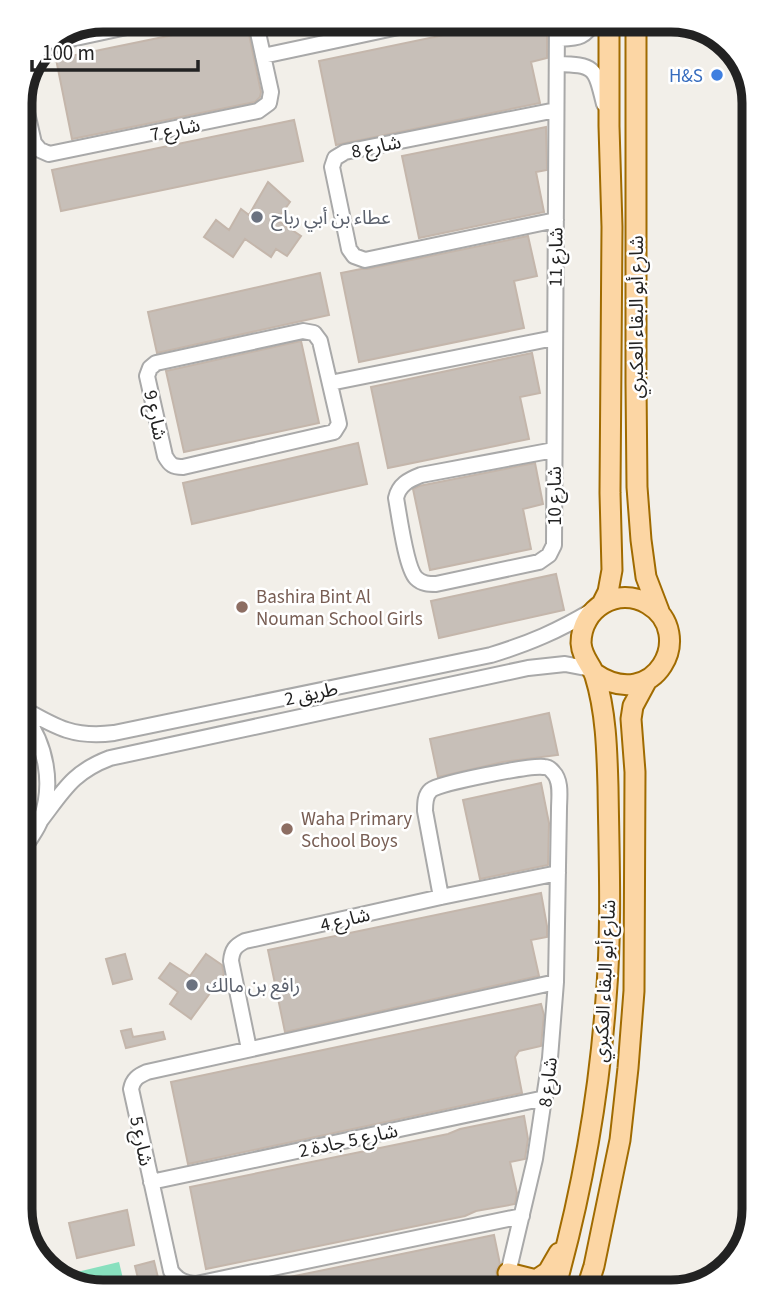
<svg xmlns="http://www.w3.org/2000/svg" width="774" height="1311" font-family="'Source Sans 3','Noto Sans Arabic',sans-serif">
<rect width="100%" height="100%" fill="#f2efe9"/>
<path fill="#88e0be" d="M119 1262 126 1291 98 1292 56 1277Z"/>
<path fill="#c7bfb8" stroke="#c4b6ab" stroke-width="2" d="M309 19H354L355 23 312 32Z
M521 19H544L547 37V58L531 62 540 103 336 145 319 61Z
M246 20 261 92 260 97 255 102 72 139 56 59Z
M294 120 303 161 61 211 52 170Z
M546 127 547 170 536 172 544 212 419 238 402 156Z
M268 182 290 202 277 220 301 236 287 256 276 249 271 257 245 239 233 257 204 237 216 220 229 230 241 209 249 215Z
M528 236 537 276 514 281 524 328 359 362 341 273 361 269H367Z
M320 273 329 315 157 353 148 312Z
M301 341 319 423 184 452 166 371Z
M532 353 540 393 520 397 529 439 388 468 371 387Z
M358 443 367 484 192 524 183 483Z
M535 463 543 504 523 509 531 549 430 570 413 489 419 486Z
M556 574 564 610 439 638 431 601Z
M549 713 558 755 503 762 438 777 430 739Z
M541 783 549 823 548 865 480 879 463 800Z
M541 893 547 926V937L531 940 539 976 285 1032 268 950Z
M125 954 132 979 113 984 106 959Z
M206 954 222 965 224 974 191 1019 170 1004 178 992 159 978 170 963 190 976Z
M541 1004 544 1015 541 1046 519 1051 515 1057 522 1093 188 1164 171 1082Z
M131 1029 133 1037 163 1032 165 1039 126 1048 121 1031Z
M524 1116 528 1139 525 1159 510 1162 517 1193 515 1204 476 1211 465 1216 206 1269 190 1187 448 1134 460 1129Z
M127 1210 134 1245 77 1258 69 1223Z
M494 1235 500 1264 496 1271 497 1278 482 1281 483 1286 251 1290V1285Z
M154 1261 160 1286 141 1291 135 1266Z"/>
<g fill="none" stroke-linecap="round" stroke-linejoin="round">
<defs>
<path id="minor" d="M557 39C577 38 585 39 596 19
M43 45 164 19
M263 56 436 19
M557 64C595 65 595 67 604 104
M22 91 34 143 40 150 49 154 258 111 269 103 271 92 255 19
M556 220 365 260 354 256 349 249 332 167 335 158 345 152 556 110
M303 331 314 333 320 341 338 419 339 424 334 432 183 467C173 467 170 465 165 456L147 376 150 368 156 363Z
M330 383 554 338
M554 450 421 475C408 480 399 485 396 498 399 514 406 568 416 578 422 584 429 584 436 584L539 562 549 555 554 545 557 19
M24 709C57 728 75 738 114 733L491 655C530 643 558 631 593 610
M24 715C46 744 54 784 41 819 38 829 30 838 25 847
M24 763 26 782 24 794
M41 820C64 790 73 772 110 758L528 668 565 664 591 669
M441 897 425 811C425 803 425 795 431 790 440 783 530 765 544 767 548 767 550 768 553 772 562 781 559 798 559 809L556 982 550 1058 535 1159 505 1286
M249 1049 231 961C232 950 235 946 245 941L441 897 558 873
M151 1182 545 1098
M522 1216 196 1284C185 1283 178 1281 171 1271L131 1089C133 1079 138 1076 147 1072L556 982"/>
<path id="major" d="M636 19V383L637 487 641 540 646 577 659 611
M602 604 608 592 612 570 610 493 612 227 609 126V19
M508 1273 536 1280 548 1272 559 1253
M556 1285C582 1192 599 1095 606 999 612 928 609 857 608 787 607 751 606 711 595 676 591 664 582 658 581 643 581 608 618 586 648 604 697 633 655 715 594 673
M588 1285 594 1266 620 1140 628 1068 634 991 635 772 631 719 633 706 647 680"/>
</defs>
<use href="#minor" stroke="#a9a9a9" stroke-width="18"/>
<use href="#major" stroke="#a06b00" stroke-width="23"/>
<use href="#minor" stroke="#fff" stroke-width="14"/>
<use href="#major" stroke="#fcd6a4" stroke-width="19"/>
</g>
<circle fill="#3f7fe0" stroke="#fff" stroke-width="2.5" cx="717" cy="75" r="7"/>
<g fill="#6b7280" stroke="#fff" stroke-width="2.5">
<circle cx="257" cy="217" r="7"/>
<circle cx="192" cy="985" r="7"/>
</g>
<g fill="#8d6e63" stroke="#fff" stroke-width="2.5">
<circle cx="242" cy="607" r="7"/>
<circle cx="287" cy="829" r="7"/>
</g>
<g text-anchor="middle" stroke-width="5" stroke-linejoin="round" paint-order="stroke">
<g font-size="19" fill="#366cbe" stroke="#fff" text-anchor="end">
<text x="703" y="82">H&amp;S</text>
</g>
<g font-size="19" fill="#222" stroke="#fff">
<text transform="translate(175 129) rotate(-12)" y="7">شارع 7</text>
<text transform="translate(376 146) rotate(-12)" y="7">شارع 8</text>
<text transform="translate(555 257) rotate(-89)" y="7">شارع 11</text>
<text transform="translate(636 317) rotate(-90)" y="7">شارع أبو البقاء العكبري</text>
<text transform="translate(156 415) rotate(78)" y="7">شارع 9</text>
<text transform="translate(554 496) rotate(-90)" y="7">شارع 10</text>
<text transform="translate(311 693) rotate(-12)" y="7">طريق 2</text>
<text transform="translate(345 919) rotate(-13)" y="7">شارع 4</text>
<text transform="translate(604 981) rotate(-87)" y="7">شارع أبو البقاء العكبري</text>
<text transform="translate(547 1082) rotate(-83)" y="7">شارع 8</text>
<text transform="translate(348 1140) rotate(-12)" y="7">شارع 5 جادة 2</text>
<text transform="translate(142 1141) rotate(78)" y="7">شارع 5</text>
</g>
<g font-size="19" fill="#5b616d" stroke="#fff" text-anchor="start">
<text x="271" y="224">عطاء بن أبي رباح</text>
<text x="206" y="992">رافع بن مالك</text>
</g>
<g font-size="19" fill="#785e54" stroke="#fff" text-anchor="start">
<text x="256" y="603">Bashira Bint Al<tspan x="256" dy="22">Nouman School Girls</tspan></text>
<text x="301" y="825">Waha Primary<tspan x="301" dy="22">School Boys</tspan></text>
</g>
</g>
<path d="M0 0H774V1311H0ZM103 32H671A71 71 0 0 1 742 103V1209A71 71 0 0 1 671 1280H103A71 71 0 0 1 32 1209V103A71 71 0 0 1 103 32Z" fill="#fff" fill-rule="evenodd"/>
<path fill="none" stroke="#222" stroke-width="9" d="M103 32H671A71 71 0 0 1 742 103V1209A71 71 0 0 1 671 1280H103A71 71 0 0 1 32 1209V103A71 71 0 0 1 103 32Z"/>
<path d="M32 60v10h166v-10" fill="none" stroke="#222222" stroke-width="3.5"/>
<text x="42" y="60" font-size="21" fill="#222222" stroke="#ffffff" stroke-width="5" paint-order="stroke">100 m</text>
</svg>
